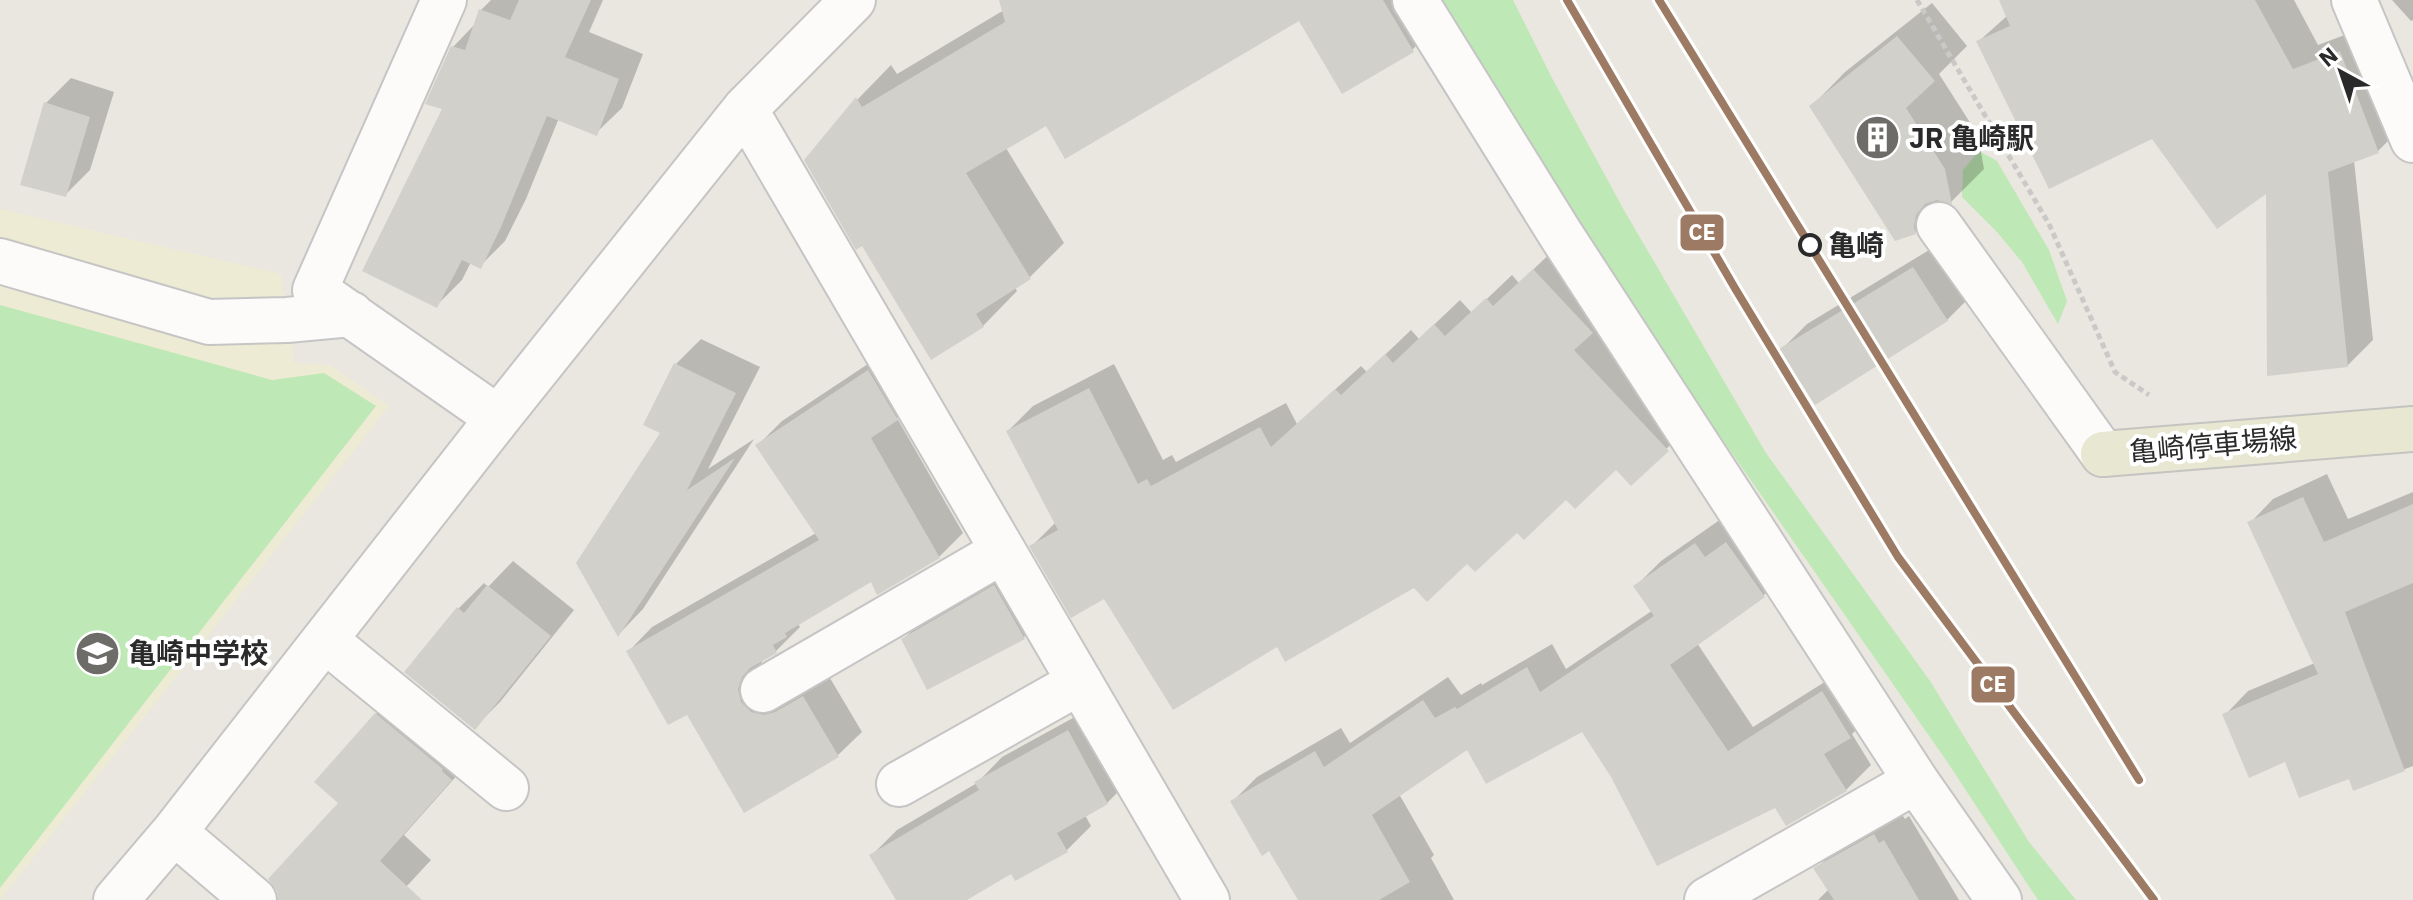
<svg xmlns="http://www.w3.org/2000/svg" width="2413" height="900" font-family="'IBM Plex Sans','Noto Sans JP',sans-serif">
<rect width="100%" height="100%" fill="#e9e7df"/>
<path fill="#edebd3" d="M0 209 281 274 294 363 330 365 389 406 0 900Z"/>
<path fill="#bee8b5" d="M1440 0H1513L1552 78 1625 212 1766 453 1930 681 2029 842 2076 900H2038L1948 763 1568 218Z
M1979 151 1997 161 2049 250 2067 301 2058 324 2022 262 1997 232 1962 197 1963 170Z
M0 305 272 380 324 373 376 406 0 888Z"/>
<path fill="#0003" d="M491 0H603L589 32 643 54 622 108 596 133 559 118 526 199 505 241 480 266 471 262 462 280 437 305 445 108 453 47 476 23 481 10Z
M1001 0H1326L1047 123 1006 148 1064 243 1030 277 1015 287 1017 291 983 326 862 243 806 161 858 99 891 65 897 74 1004 10Z
M1338 0H1423L1437 25 1412 50Z
M2001 0H2294L2318 45 2366 27 2403 126 2378 151 2354 160 2373 340 2347 366 2268 190 2153 136 1978 42 2008 15Z
M2392 0H2413V20L2411 21Z
M1932 3 1967 46 1939 74 1978 135 1984 169 1951 202 1946 201 1915 232 1812 106 1845 72Z
M71 78 114 92 90 170 65 195 46 103Z
M1939 244 1972 295 1947 320 1782 349 1807 324Z
M1559 245 1692 424 1631 483 1617 467 1467 561 1415 586 1277 644 1105 596 1032 546 1056 522 1008 431 1033 406 1114 364 1163 460 1172 455 1176 462 1286 403 1297 424 1361 366 1367 372 1411 330 1419 339 1460 300 1472 313 1512 275 1519 283Z
M701 339 760 367 708 469 754 439 643 609 619 634 663 432 646 424 676 364Z
M892 348 920 394 897 418 963 533 939 557 871 579 798 624 800 627 776 651 763 659 761 664 764 678 827 673 862 732 838 755 688 712 629 651 652 627 816 533 758 445 782 421Z
M2327 474 2348 519 2413 492V766L2355 788 2350 776 2286 760 2225 715 2248 691 2315 663 2250 523 2273 499Z
M1721 519 1788 571 1763 596 1697 643 1753 727 1847 668 1874 712 1852 734 1871 765 1846 790 1775 805 1613 776 1582 730 1468 747 1399 794 1434 855 1431 858 1454 900H1300L1270 848 1232 802 1257 777 1341 728 1350 743 1448 677 1461 695 1481 683 1482 685 1552 644 1566 669 1653 610 1636 586 1661 561Z
M513 561 574 610 500 702 475 727 407 672 459 608 484 583 488 587Z
M1020 561 1049 612 1024 637 928 687 903 640 928 614Z
M401 689 476 754 404 835 431 860 394 900H293L340 803 376 714Z
M1093 707 1132 778 1107 803 1085 815 1091 826 1066 851 1011 872 963 900H899L872 855 897 830 977 783 1002 757Z
M1899 810 1905 819 1909 816 1959 900H1818L1829 889 1816 869 1841 844Z"/>
<path fill="#d1d0ca" d="M519 0H591L565 57 619 79 597 136 547 116 501 227 481 269 462 260 437 308 362 271 442 109 425 104 451 46 465 50 479 9 510 20Z
M999 0H1383L1414 52 1342 94 1299 21 1065 159 1046 126 966 173 1031 279 976 314 984 327 931 360 862 246 856 250 804 160 856 97 862 107 1005 22Z
M1999 0H2255L2293 69 2340 51 2379 153 2328 172 2348 367 2267 376 2266 194 2217 229 2152 139 2049 189 1976 41 2010 26Z
M1897 36 1935 81 1906 108 1945 169 1952 204 1937 200 1925 204 1916 215 1914 227 1916 234 1895 241 1809 106Z
M44 102 90 117 66 197 20 185Z
M1913 267 1948 321 1815 405 1779 349Z
M1533 269 1593 333 1574 350 1669 451 1631 486 1616 470 1575 509 1566 500 1524 540 1517 533 1475 572 1467 564 1427 602 1414 588 1285 662 1277 647 1173 710 1104 599 1071 618 1029 546 1058 530 1006 431 1089 388 1138 484 1147 479 1151 486 1260 427 1271 447 1335 389 1341 395 1385 354 1393 363 1434 324 1445 336 1486 298 1493 306Z
M674 363 736 393 687 490 735 458 618 637 576 563 660 433 643 425Z
M868 370 898 420 871 438 940 558 877 595 871 582 785 633 787 637 773 645 777 653 750 668 742 677 738 689 741 702 751 712 764 715 775 712 803 696 839 757 744 813 687 715 668 725 626 651 819 540 755 445Z
M2303 497 2324 542 2413 504V583L2345 612 2405 771 2353 791 2349 779 2299 798 2285 762 2249 778 2222 714 2318 674 2247 522Z
M1726 542 1765 597 1670 665 1728 751 1822 691 1851 738 1824 754 1847 791 1786 826 1775 808 1657 866 1611 777 1582 732 1486 784 1467 750 1372 815 1410 882 1379 900H1298L1269 851 1262 856 1230 801 1315 751 1324 767 1423 700 1435 718 1455 707 1457 709 1527 667 1540 692 1654 616 1633 586 1695 543 1705 557Z
M487 585 551 636 475 730 404 672 457 607 464 613Z
M994 585 1025 639 927 690 901 639Z
M375 713 443 769 442 771 452 780 380 861 422 900H278L277 891 268 879 338 803 314 782Z
M1068 730 1108 804 1057 833 1068 852 1015 881 1011 874 967 900H896L869 855 979 790 974 782Z
M1874 834 1879 843 1884 840 1919 900H1834L1813 868Z"/>
<g fill="none" stroke-linecap="round" stroke-linejoin="round">
<defs>
<path id="minor" d="M444 0 315 290 498 418
M1415 0 1561 235 1916 781 1999 900
M2354 0 2413 140
M745 109 1207 900
M1939 225 2103 454
M0 261 209 322 287 320 351 314
M325 640 506 788
M763 690 1003 551
M899 784 1080 682
M174 832 254 900
M116 900 174 832 498 418 745 109 853 0
M1707 900 1916 781"/>
<path id="major" d="M2103 454 2413 429"/>
</defs>
<use href="#minor" stroke="#c6c5c5" stroke-width="48"/>
<use href="#major" stroke="#c4c4c1" stroke-width="48"/>
<path stroke="#cac9c8" stroke-width="5" stroke-dasharray="6 4" stroke-linecap="butt" d="M1917 0 2049 224 2115 372 2149 395"/>
<use href="#minor" stroke="#fcfbfa" stroke-width="44"/>
<use href="#major" stroke="#e7e7d2" stroke-width="44"/>
<defs>
<path id="rail-1" d="M1567 0 1736 290 1898 557 2154 900
M1659 0 2139 780"/>
</defs>
<use href="#rail-1" stroke="#fff" stroke-width="14"/>
<use href="#rail-1" stroke="#9d7a63" stroke-width="8"/>
</g>
<defs>
<symbol id="building-disc" viewBox="-11 -11 22 22"><circle r="9.5" fill="#6d6c69" stroke="#fff"/><path d="M-4-6H4V6H1V3H-1V6H-4ZM-2.5-4.3h1.7v1.8h-1.7ZM.8-4.3h1.7v1.8H.8ZM-2.5-1h1.7V.8h-1.7ZM.8-1h1.7V.8H.8Z" fill="#fff"/></symbol>
<symbol id="school-disc" viewBox="-11 -11 22 22"><circle r="9.5" fill="#6d6c69" stroke="#fff"/><path d="M0-5L7-2L0 1L-7-2ZM-4 1L0 2.5L4 1V4Q0 6-4 4Z" fill="#fff"/></symbol>
</defs>
<g fill-rule="evenodd">
<use href="#building-disc" x="1852" y="112" width="51" height="51"/>
<use href="#school-disc" x="72" y="628" width="51" height="51"/>
</g>
<circle fill="#fff" stroke="#2a2a2a" stroke-width="4" cx="1810" cy="245" r="10"/>
<g text-anchor="middle" stroke-width="8" stroke-linejoin="round" paint-order="stroke">
<g font-size="28" font-weight="bold" fill="#2a2a2a" stroke="#fff" text-anchor="start">
<text x="1909" y="148">JR 亀崎駅</text>
<text x="128" y="663">亀崎中学校</text>
</g>
<g font-size="28" font-weight="bold" fill="#2a2a2a" stroke="#fff" text-anchor="start">
<text x="1828" y="255">亀崎</text>
</g>
<g font-size="28" fill="#2a2a2a" stroke="#fff">
<text transform="translate(2213 445) rotate(-5)" y="10">亀崎停車場線</text>
</g>
</g>
<g stroke="#fff" stroke-width="3">
<rect x="1679" y="213" width="46" height="39" rx="8" fill="#9d7a63"/>
<rect x="1970" y="665" width="46" height="39" rx="8" fill="#9d7a63"/>
</g>
<g font-size="22" text-anchor="middle" font-weight="bold" fill="#fff">
<text x="1702" y="240">CE</text>
<text x="1993" y="692">CE</text>
</g>
<g transform="translate(2341 72) rotate(320)" stroke="#ffffff" stroke-width="6" paint-order="stroke">
<path d="M0-6L14 30L0 20L-14 30Z" fill="#2a2a2a"/>
<text y="-12" font-size="22" font-weight="bold" text-anchor="middle" fill="#2a2a2a">N</text>
</g>
</svg>
